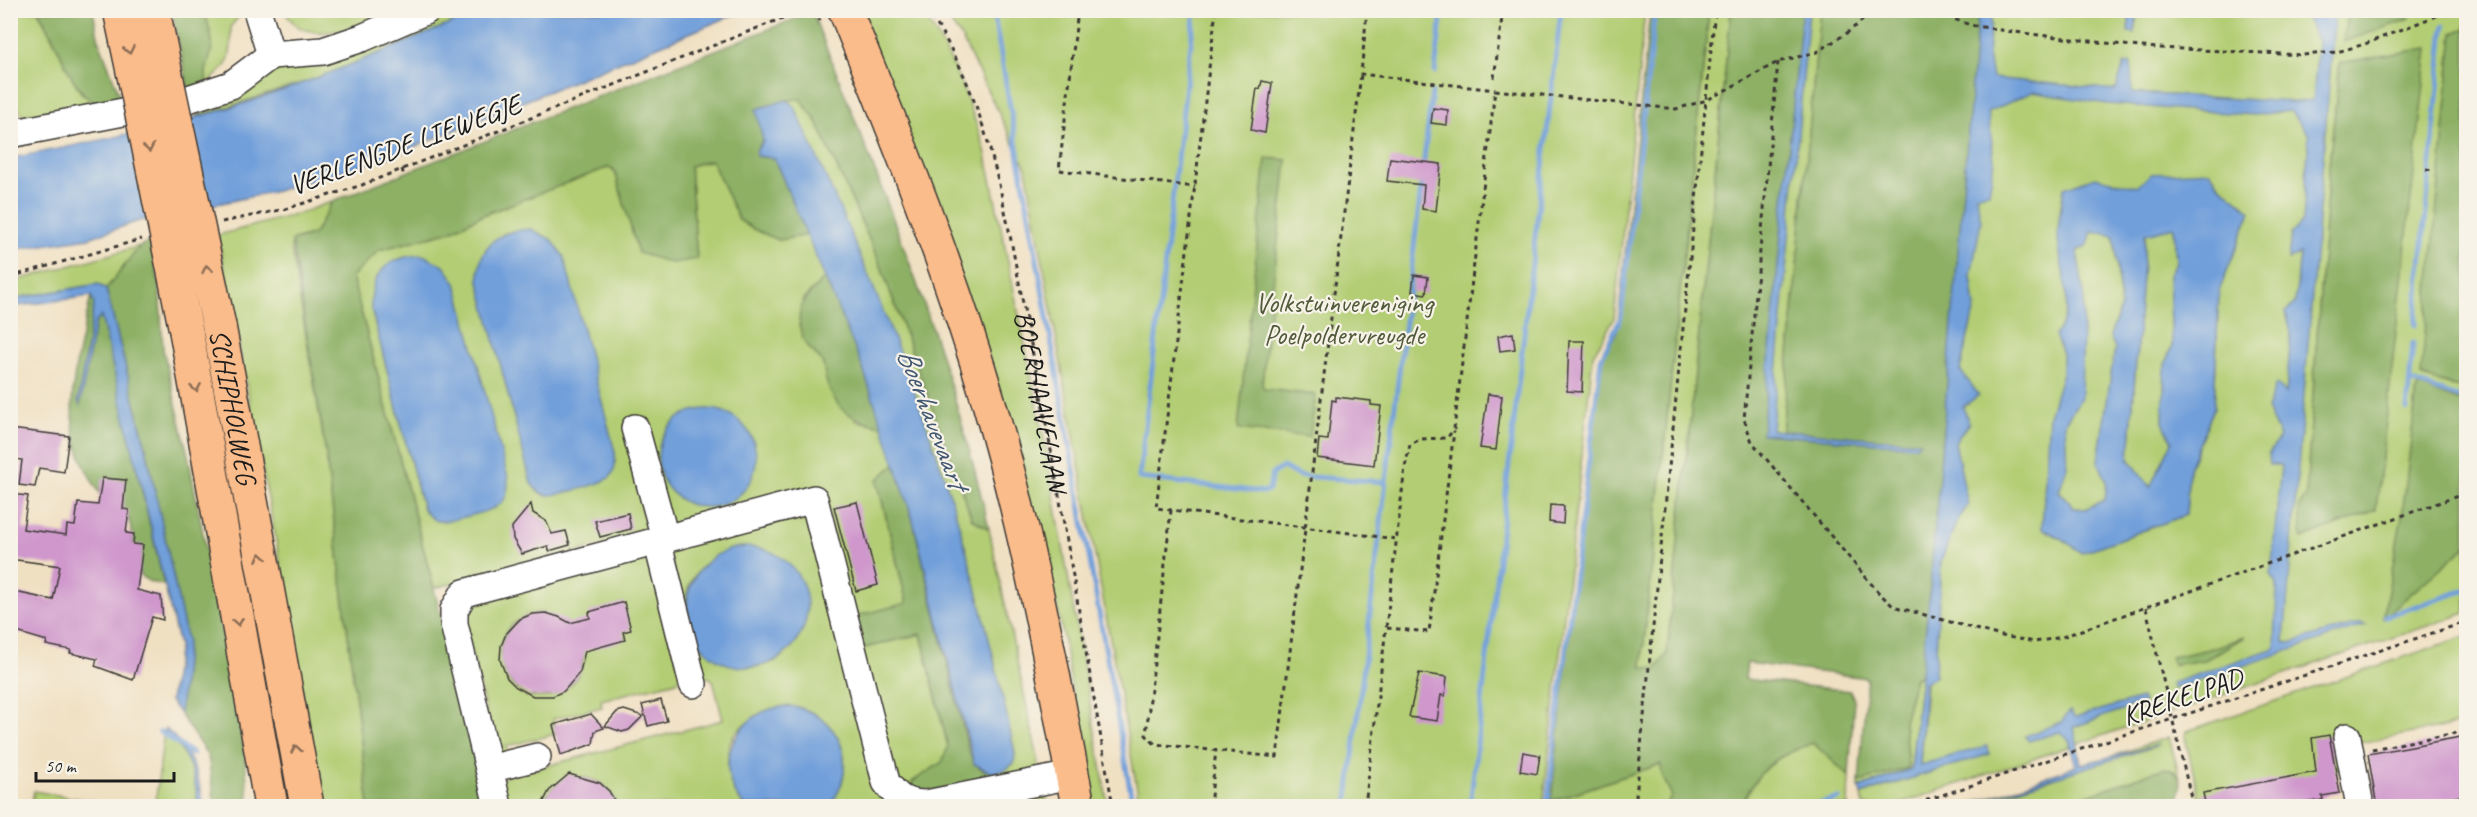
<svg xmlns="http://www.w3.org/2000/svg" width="2477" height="817" font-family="Caveat,sans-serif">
<rect width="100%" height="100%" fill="#f7f3e8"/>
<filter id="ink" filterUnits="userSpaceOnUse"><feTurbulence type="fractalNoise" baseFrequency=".0167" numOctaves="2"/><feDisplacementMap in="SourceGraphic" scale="12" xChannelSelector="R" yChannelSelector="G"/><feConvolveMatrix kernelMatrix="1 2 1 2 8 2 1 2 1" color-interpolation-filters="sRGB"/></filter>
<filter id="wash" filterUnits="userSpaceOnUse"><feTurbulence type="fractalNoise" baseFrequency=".008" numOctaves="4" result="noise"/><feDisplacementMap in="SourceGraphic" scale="24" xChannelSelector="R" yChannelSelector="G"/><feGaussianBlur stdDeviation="1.35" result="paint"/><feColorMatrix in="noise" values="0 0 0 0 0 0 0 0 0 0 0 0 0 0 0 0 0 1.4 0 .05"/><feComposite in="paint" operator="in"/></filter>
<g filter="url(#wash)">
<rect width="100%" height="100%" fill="#f0e0c2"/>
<path fill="#b2cd73" stroke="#677448" stroke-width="1.5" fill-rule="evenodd" d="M10 11H38L81 93 94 103 23 116C2 87 11 44 10 11Z
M204 11H242V13L231 26C231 56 233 64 207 83L204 72 212 44Z
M283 11H373L376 19C354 28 317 41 296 25 291 21 287 15 283 11Z
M451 11H482L321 77 193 118 244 89 275 67H306L334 59Z
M861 11H920C952 51 969 102 985 150L1043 433 1108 806H1088C1073 712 1067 609 1031 520Z
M942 11H1645L1614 319 1593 355 1543 806H1140L1026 168 961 37Z
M1709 11H1731L1667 654 1657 669 1642 667 1643 651Z
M1808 11H1820L1782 434 1767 432Z
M1978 11H2130L2128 31 2134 33 2137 11H2348L2344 41 2409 19 2407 11H2466V28L2453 33 2422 377 2466 390V404L2422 387 2417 388 2400 544 2383 617 2466 546V613L1893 806H1864L1861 794 1919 776ZM2340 63 2391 368 2376 510 2299 507 2306 496 2329 166ZM2210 171 2219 185 2251 211 2219 291 2214 408 2189 469 2186 515 2081 553 2069 543 2042 528 2060 492 2074 508 2085 509 2105 500 2107 482 2098 461 2115 348 2110 336 2121 307 2114 236 2117 184 2137 187Z
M800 99 816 120 881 266 972 519 989 529 1039 764 1033 770 998 779 997 772 1013 763 1015 753 952 502 934 450 880 305 795 108 787 100Z
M712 160 739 220 753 229 779 240 808 235 826 277 803 299 808 346 823 363 826 379 857 421 883 426 895 464 877 480 907 604 852 617 820 490 434 588 352 277 379 250 451 231 480 216 609 167 697 259 690 166ZM505 233 545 495 537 491 531 483 486 249ZM371 308 495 508 438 521 423 509Z
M333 201 314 234 293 240 291 247 325 448 369 806H322L277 546 218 235 301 213Z
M2174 227 2176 262 2169 275 2172 346 2165 365 2163 422 2172 442 2150 488 2129 459 2145 233Z
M140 246 106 289 98 284 11 299V282Z
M801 512 814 531 893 806H829C859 770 844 720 798 707 782 713 758 716 744 725 718 742 727 788 745 806H617C606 768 553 768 542 806H505L501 779 507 776 723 720 713 680 698 673 668 548ZM743 547C839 553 815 685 733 665 717 661 705 652 699 638 695 628 690 618 687 608 681 576 716 550 743 547Z
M650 556 681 677 677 681 601 700 602 707 553 719 556 734 507 746 508 756 497 759 462 612 466 604ZM539 613C566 614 592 642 581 669 576 682 567 689 556 694 502 716 473 623 539 613Z
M921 634 948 747 943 762 912 782 911 795 901 790 860 649Z
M2466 636V723L2354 744 2357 766 2199 797 2185 737 2187 731Z
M1921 676 1911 769 1859 788V782L1908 768 1904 722 1915 678Z
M164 731C190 756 195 772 198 806H155Z
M2169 737 2180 778 2174 771 2164 768 2057 806H1963Z
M1813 743 1849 776 1848 806H1740C1762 766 1770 759 1813 743Z
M1661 764 1662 775 1672 796 1664 806H1550L1551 801Z
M34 791 120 806H31Z
M1045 793 1048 806H1009L1005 802Z"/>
<path fill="#8db065" stroke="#546640" stroke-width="1.5" d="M38 11H93L99 41 121 99 94 103C63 79 60 41 38 11Z
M172 11H204C207 21 212 33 212 44 212 59 203 67 207 83L188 89Z
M1650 11H1709L1643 651 1642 667 1656 669 1667 654 1731 11H1808L1767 432 1782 433 1820 11H1978L1928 673 1915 678 1904 722 1908 768 1859 782 1867 678 1747 663 1745 679 1850 691 1854 699 1849 776 1813 743C1770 759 1762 766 1740 806H1664L1672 796 1662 775 1661 764 1551 801 1600 363 1617 331Z
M2348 11H2407L2410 19 2343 42Z
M812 12C880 181 949 351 989 529L972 519 881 266 816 120 800 99 787 100 756 151V156L774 158 808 235 779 240 753 229 739 220 711 160 690 166 697 259 672 263 638 253 615 172 609 167 480 216 451 231 379 250 352 277 491 806H369L325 448 292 241 314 234 333 201Z
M2466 28V390L2421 376 2453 33Z
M2428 48 2376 510 2302 539 2299 507 2306 495 2329 166 2340 63Z
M1266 158 1287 160 1262 385 1265 389 1316 395 1310 437 1238 429Z
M150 241 159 283 163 349 188 455 244 749 249 806H215L208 756 180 714 187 641 146 448 106 289 140 246Z
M826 277 861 363 883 426C852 420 836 412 826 380 824 374 825 367 822 362 816 353 805 347 802 336 793 307 807 295 826 277Z
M91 296 94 304 78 401 95 323 101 315 164 585 150 582 139 574 129 519C123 510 115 508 107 502 101 496 93 483 89 475 57 417 78 357 91 296Z
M2422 387 2466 404V546L2383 618 2402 516 2417 388Z
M895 464 912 517 969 752C974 765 982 774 997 772L998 779 911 795 912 782 942 762 948 747 921 634 860 649 852 617 907 603 877 480Z
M2244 637 2205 660 2173 665 2171 657 2209 649Z
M2164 768C2193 776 2175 788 2179 806H2057Z"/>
<path fill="#719fda" stroke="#465e7b" stroke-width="1.5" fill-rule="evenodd" d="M482 11H743L392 156 277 191 139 221 89 238 11 250V158C89 143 169 127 245 103 326 77 404 42 482 11Z
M1802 11H1809L1772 430 1920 442 1916 446 1762 434Z
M1978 11H1992L1988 55 1992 78 2116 90 2124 64 2131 63 2132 93 2295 102 2313 100 2318 42 2305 14 2306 11H2335L2284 642 2289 643 2361 623 2366 625 2173 689 2172 683 2275 648 2277 584 2271 574 2281 465H2269L2268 455 2280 437 2267 409 2276 384 2286 393 2291 333 2286 312 2295 303 2300 253 2288 260 2291 234 2303 220 2309 135 2290 111 2254 115 2108 104 2032 92 1988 112 1994 160 1989 193 1976 195 1981 221 1971 275 1975 307 1960 370 1979 395 1963 407 1969 423 1955 442 1968 505 1956 523 1941 561 1935 676 1925 683 1920 765 1987 746 1990 754 1861 794 1859 788 1911 769 1930 588Z
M2130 11H2137L2135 33 2128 32Z
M787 100 795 108C853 236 910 367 952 501 977 584 997 669 1015 753L1014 763 1005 770 992 773 974 764 912 517 895 464 861 363 774 158 756 156V151L763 141 756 109Z
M2210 171 2219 185 2251 211 2219 291 2214 408 2189 469 2186 515 2081 553 2069 543 2042 528 2049 416 2062 373V354L2055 335C2079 307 2058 267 2058 235 2058 219 2062 203 2064 188L2095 177 2137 187 2151 174ZM2174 227 2176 262 2169 275 2172 346 2165 365 2163 422 2172 442 2150 487 2129 459 2145 234ZM2092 231 2114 236 2121 307 2110 336 2115 348 2098 461 2107 482 2105 500 2085 509 2074 508 2059 491 2067 467 2065 422 2081 398 2084 294 2077 251 2088 245Z
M531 229 552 240 564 257 615 452C616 460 616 469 611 476 605 484 557 496 546 495 539 493 535 489 531 483L479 282C477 247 496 230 531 229Z
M423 255 444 266 456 283 508 478C508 487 508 498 500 504 493 511 447 523 437 521 431 519 427 514 423 509L371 308C370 273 388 256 423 255Z
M98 284 106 289 146 448 187 641 180 714 170 701 179 646 101 316 95 323 80 405 78 401 94 304 91 296 11 307V299Z
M658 458a49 49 0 1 1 98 0a49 49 0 1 1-98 0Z
M687 607a60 60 0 1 1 120 0a60 60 0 1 1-120 0Z
M2142 698 2144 702 2074 727 2081 764 2159 745 1980 801 2076 766 2069 740 2060 732 2029 741 2025 736 2061 722 2070 711 2075 717Z
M790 706C841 713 861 768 829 806H745C707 767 738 706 790 706Z
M165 728C191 750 199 774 203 806H198C195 772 190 756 164 731Z"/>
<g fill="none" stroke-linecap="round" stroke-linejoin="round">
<path stroke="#719fda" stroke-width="5" d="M993 10 1133 806
M1195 10 1139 478 1263 492 1269 490 1272 474 1283 467 1299 476 1386 482
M1435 72 1442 10
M1423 167 1432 93
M2415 325 2444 26
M2410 381 2466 400
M2407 409 2413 343
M2385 616 2466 590
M160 732 193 754
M1347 806 1422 180
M1470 806 1561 10
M1547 806 1601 359 1621 317 1655 10
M1813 806 1839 798"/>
</g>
<g id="blocks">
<path fill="#cf97cc" d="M1262 81 1272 83 1265 133 1251 130 1257 88 1260 89Z
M1433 108 1448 110 1447 125 1431 123Z
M1390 158 1441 164 1436 211 1422 209 1424 185 1387 181Z
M1414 275 1428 277 1426 294 1412 292Z
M1513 333 1515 349 1500 351 1498 336Z
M1569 341H1584L1582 392 1567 391Z
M1488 394 1502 396 1496 450 1480 448Z
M1336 397 1371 401V405L1381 406 1374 465 1317 458 1319 439 1328 440 1332 400 1336 401Z
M10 429 69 436 64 472 39 468 35 487 19 485 22 460 10 458Z
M102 478 126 480 123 509 129 510 126 533 134 534 133 544 143 545 137 590 161 596 163 620 152 617 133 680 95 666 97 659 70 653 71 650 46 645 47 641 10 630V591L53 600 60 566 10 559V494L28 496 23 529 66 535 67 525 75 526 78 503 98 505Z
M857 502 878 585 856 591 834 507Z
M531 504 533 513 546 521 552 534 566 531 570 545 549 551 548 546 522 554 513 539 512 527Z
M1550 505 1564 506 1563 524 1549 522Z
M628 513 631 529 600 537 595 521Z
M624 602 631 630 623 632 625 640 585 651 580 672 564 691 553 696H533L516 687 507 678 500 660 501 646 506 634 520 619 532 614 546 613 559 617 570 623 590 618 589 612Z
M1419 673 1447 677 1445 696 1441 695 1437 721 1409 717Z
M661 700 667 721 648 726 642 705Z
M624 710 643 716 629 730 622 732 605 726 617 712Z
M591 714 604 728 595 731 593 744 561 755 553 725Z
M2329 735 2340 793 2322 796 2323 800 2297 804 2298 807H2206L2203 793 2316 772 2312 738Z
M2466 736V795L2434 801 2435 807H2377L2368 754Z
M1523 752 1540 755 1537 774 1520 771Z
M569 774 600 783 609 791 618 807H541L549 791Z"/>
</g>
</g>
<g filter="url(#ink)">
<use href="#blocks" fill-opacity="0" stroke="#3c3935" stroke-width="1.5"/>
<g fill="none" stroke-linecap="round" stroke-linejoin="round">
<defs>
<path id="minor" d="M257 10 271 55
M10 134 185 100 231 85 271 55 323 51 362 38 427 10
M635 428 665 538
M657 540 693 684
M2347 737 2360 806
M489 769 537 757
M498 806 454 624V610L464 593 814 499 886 782C898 799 906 804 926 804L1072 775"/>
<path id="major" d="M845 10C898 139 950 269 989 403 1028 535 1053 671 1078 806"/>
<g id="highway">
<path d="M120 10 137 90"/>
<path d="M153 10 168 85"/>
<path id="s2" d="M219 326 307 806"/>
<path d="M186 331 271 806"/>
</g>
</defs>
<use href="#minor" stroke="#3c3935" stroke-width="30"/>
<use href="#major" stroke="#3c3935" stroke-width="36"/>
<use href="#highway" stroke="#3c3935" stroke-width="36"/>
<g stroke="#3c3935" stroke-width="3" stroke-dasharray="4.5 4.5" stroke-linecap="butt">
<path d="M816 10 820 21"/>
<path id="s1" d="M927 10C991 100 1006 218 1027 324 1059 484 1084 646 1113 806"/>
<path d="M1078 10 1059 170 1195 187"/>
<path d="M1216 10 1156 508 1396 539"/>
<path d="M1367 10 1361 74 1495 90"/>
<path d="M1930 10 1970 25 2006 31 2140 47 2303 55 2337 52 2365 44 2451 10"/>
<path d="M1778 62 1744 419 1752 442 1879 593 1893 606 1997 635 2035 642 2062 637 2466 493"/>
<path d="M1494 78 1503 10"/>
<path d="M402 169 404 176"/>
<path d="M2426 169 2433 170"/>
<path d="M222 222 285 209 362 185 803 10"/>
<path d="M10 277 142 239"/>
<path d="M1171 510 1146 735 1155 744 1277 757 1361 74"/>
<path d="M2146 608 2193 806"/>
<path d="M1387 628 1429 632 1454 431"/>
<path d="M2372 749 2466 731"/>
<path d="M1210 806 1216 750"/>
<path d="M1365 806 1405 467 1410 444 1421 439 1447 438 1454 429 1495 90 1676 109 1707 100 1778 62 1817 52 1847 33 1875 10"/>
<path d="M1635 806 1715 10"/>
<path d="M1909 806 2466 622"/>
</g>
<use href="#minor" stroke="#fff" stroke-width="27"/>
<use href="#major" stroke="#fabc8b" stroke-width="33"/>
<use href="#highway" stroke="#fabc8b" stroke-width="33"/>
<defs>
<path id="highway-bridge" d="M168 85 219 326
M137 90 186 331"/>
</defs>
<use href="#highway-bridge" stroke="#3c3935" stroke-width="36" stroke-linecap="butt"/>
<use href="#highway-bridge" stroke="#fabc8b" stroke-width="33"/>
</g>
<defs><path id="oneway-chevron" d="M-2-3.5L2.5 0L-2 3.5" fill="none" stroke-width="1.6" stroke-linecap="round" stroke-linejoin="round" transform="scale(1.5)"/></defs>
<g stroke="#8b6c54">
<use href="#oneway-chevron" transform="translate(129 50) rotate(78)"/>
<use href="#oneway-chevron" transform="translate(149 148) rotate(79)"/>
<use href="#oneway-chevron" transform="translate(207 269) rotate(-102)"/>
<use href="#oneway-chevron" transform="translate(196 388) rotate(80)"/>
<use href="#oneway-chevron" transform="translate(261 557) rotate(-100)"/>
<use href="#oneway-chevron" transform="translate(238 622) rotate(80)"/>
<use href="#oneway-chevron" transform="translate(296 749) rotate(-100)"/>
</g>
</g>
<g text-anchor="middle" stroke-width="4.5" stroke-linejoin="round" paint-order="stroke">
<g font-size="28" fill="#1c1c1c" stroke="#f7f3e8">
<text transform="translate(405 144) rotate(-20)" y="10">VERLENGDE LIEWEGJE</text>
<text dy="10" stroke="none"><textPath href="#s1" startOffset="411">BOERHAAVELAAN</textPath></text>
<text dy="10" stroke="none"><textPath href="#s2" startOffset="82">SCHIPHOLWEG</textPath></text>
<text transform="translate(2182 696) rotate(-19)" y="10">KREKELPAD</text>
</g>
<g font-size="28" fill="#505a3a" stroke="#f7f3e8">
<text x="1344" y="312">Volkstuinvereniging<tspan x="1344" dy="32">Poelpoldervreugde</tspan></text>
</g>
<g font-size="30" font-style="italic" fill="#425771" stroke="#f7f3e8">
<text transform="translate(933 418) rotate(69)" y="10">Boerhavevaart</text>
</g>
</g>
<rect width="2477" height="817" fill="none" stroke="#f7f3e8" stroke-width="36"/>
<path d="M36 772v9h138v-9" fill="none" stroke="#1c1c1c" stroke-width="3"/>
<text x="45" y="772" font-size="18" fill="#1c1c1c" stroke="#f7f3e8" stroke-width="4.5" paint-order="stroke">50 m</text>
</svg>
